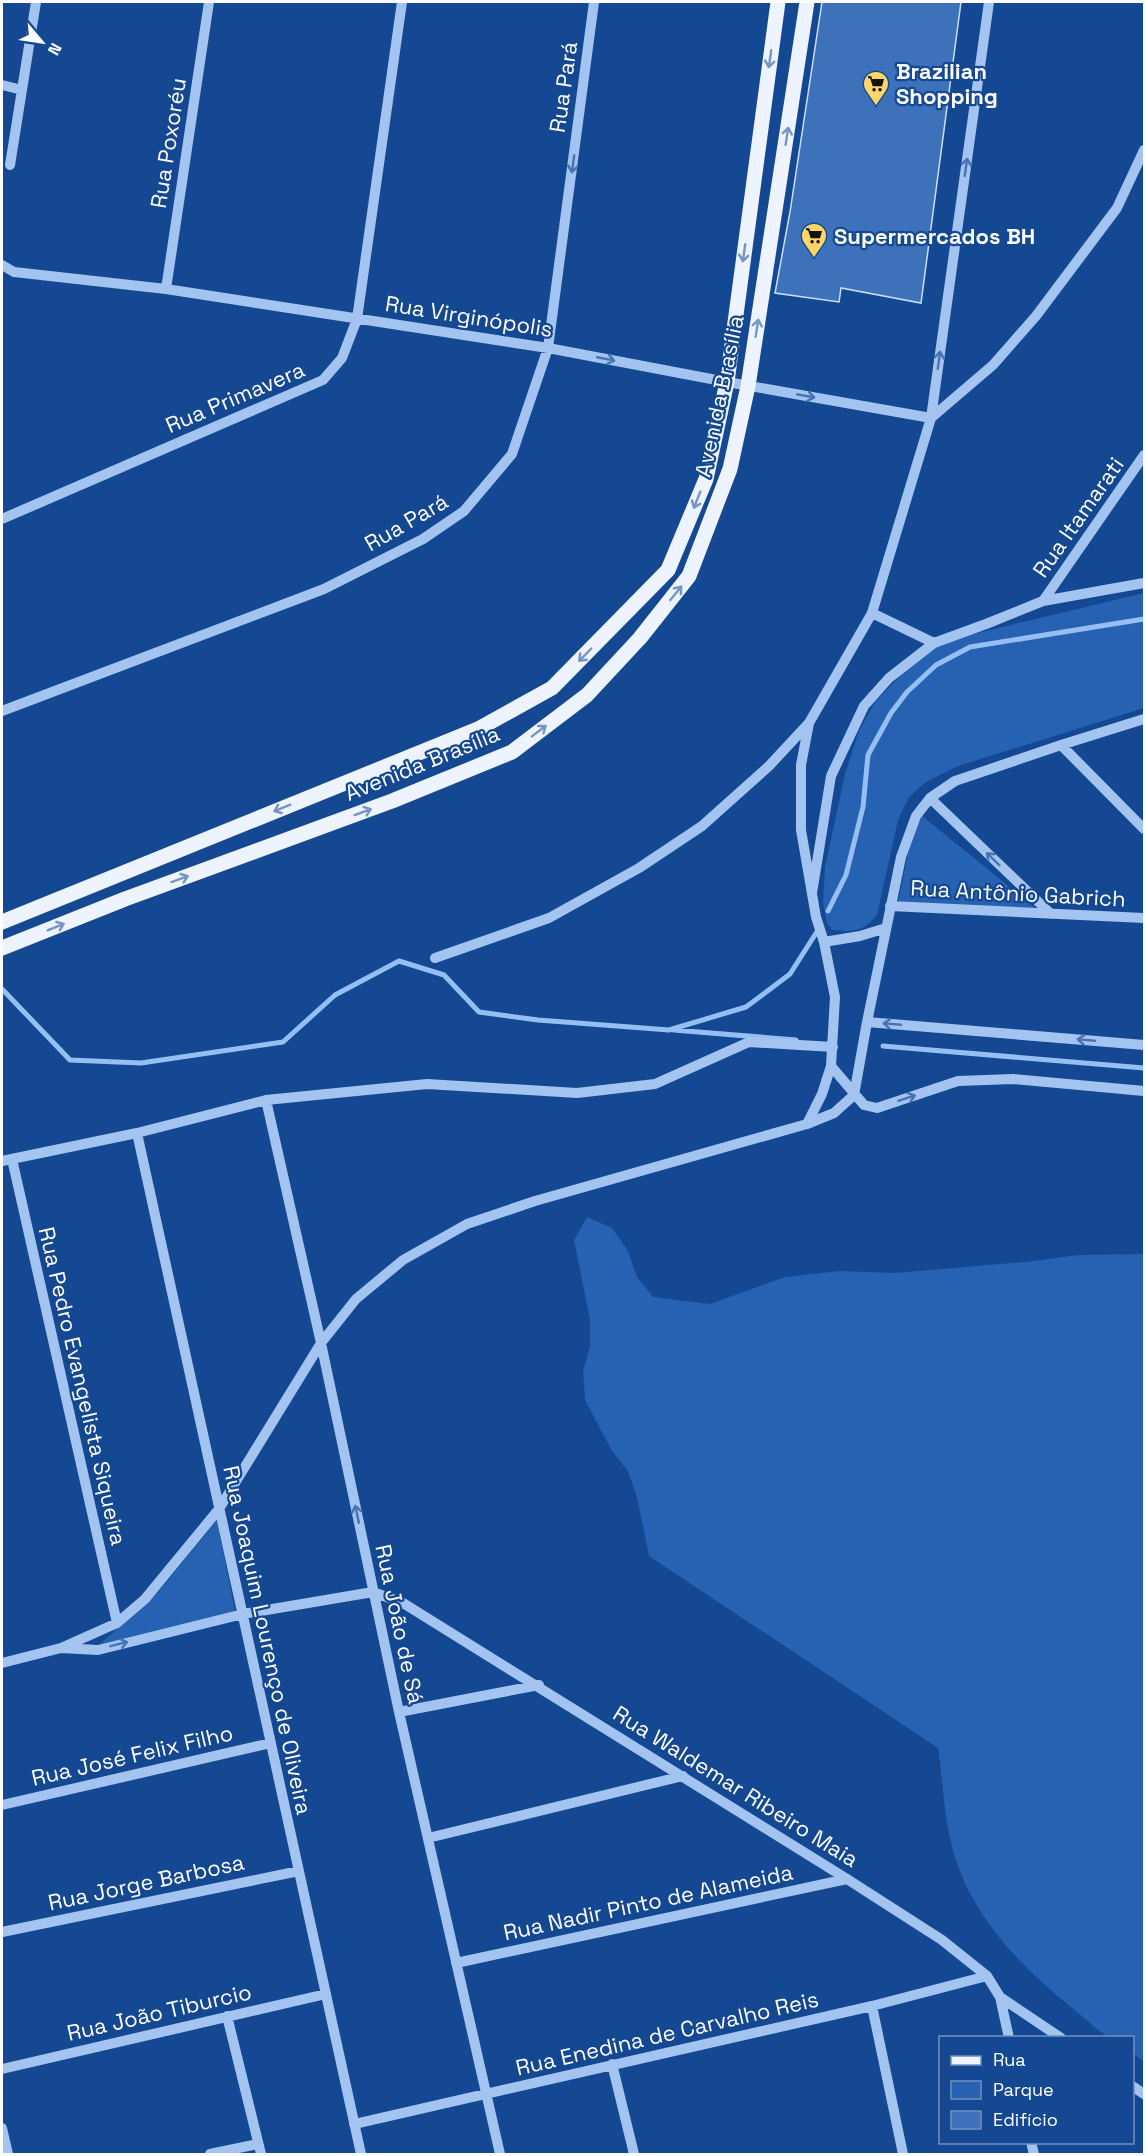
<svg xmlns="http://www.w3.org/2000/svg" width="1146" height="2156" font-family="'Space Grotesk',sans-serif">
<rect width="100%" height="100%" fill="#144892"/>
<path fill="#2761b1" d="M1144 593V708L958 766 926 782 909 797 898 820 877 915C863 932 853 932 832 930L827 923 823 904 825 867 845 774 859 731 875 702 902 674 934 648 965 636Z
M921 815 1038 910 898 902 910 844Z
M587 1217 612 1228 628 1251 637 1277 653 1297 710 1304 785 1277 812 1274 840 1271 894 1273 1025 1262 1079 1255 1144 1254V2062L1133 2053 1132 2038C1126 2038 1116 2039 1110 2037 1098 2032 1087 2020 1077 2012 1029 1974 981 1927 959 1869 944 1830 944 1789 938 1748L649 1556 637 1497 628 1471 612 1451 585 1400 583 1371 590 1347V1320L574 1240Z
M217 1520 235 1611 100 1644 159 1591Z"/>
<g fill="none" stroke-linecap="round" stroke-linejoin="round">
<path stroke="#95bff4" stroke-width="5" d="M828 911 846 875 863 807 868 755 891 713 907 692 936 665 970 647 1144 619
M2 989 70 1060 141 1063 283 1042 335 995 399 961 444 975 479 1012 538 1020 669 1030 746 1007 790 974 818 930
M674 1030 796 1040
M883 1046 1144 1068"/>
</g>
<path fill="#3d71ba" stroke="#cadffc" stroke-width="1.5" d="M822 2H961L921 303 841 288 839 302 775 293 790 212Z"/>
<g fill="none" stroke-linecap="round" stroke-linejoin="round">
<path stroke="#a3c4f1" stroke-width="10" d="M2 85 22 90
M10 165 36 2
M2 265 14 272 166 289 548 348 727 382 931 418
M166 289 209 2
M931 418 993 365 1036 316 1117 208 1144 150
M2 519 323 380 342 358 357 319 402 2
M1043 601 1144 455
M872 613 934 643
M2 711 324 589 423 539 464 511 512 454 548 348 594 2
M1061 745 1144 829
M930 798 1051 914
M812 893 831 776 864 706 889 678 934 643 986 624 1043 601 1144 583
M890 906 1144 918
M824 942 860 936 886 928
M435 958 549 918 639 868 702 826 769 766 809 723 872 613 931 418 989 2
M867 1022 1144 1045
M831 1066 864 1105 877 1108 958 1081 1013 1079 1144 1091
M854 1095 867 1022 901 857 916 816 930 798 955 781 1061 745 1144 719
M266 1100 321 1343 399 1712 500 2154
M807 1124 822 1094 831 1066 835 997 824 942 816 917 801 830V765L809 723
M137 1133 361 2154
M12 1159 117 1623
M2 1161 137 1133 266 1100 427 1084 577 1093 655 1084 749 1042 833 1047
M61 1648 98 1650 243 1614 373 1592 403 1603 847 1879 942 1940 987 1976 1000 1997 1061 2038
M2 1663 61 1648 117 1623 145 1599 219 1509 321 1343 356 1299 403 1260 467 1224 535 1201 807 1124 834 1113 854 1095
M399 1712 539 1685
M2 1805 271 1743
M428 1838 683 1776
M2 1932 299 1871
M456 1963 847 1879
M1000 1997 1009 2038
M872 2006 903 2154
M227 2016 261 2154
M612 2064 634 2154
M2 2069 326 1994
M1132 2086 1144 2094
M354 2124 872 2006 987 1976
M2 2128 8 2154
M1031 2142 1034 2154
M210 2154 258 2144"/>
<path stroke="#edf3ff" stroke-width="15" d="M2 922 478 729 552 688 668 570 706 479 727 382 778 2
M2 948 125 899 392 801 512 752 587 695 640 638 689 576 730 469 748 386 807 2"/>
</g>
<defs><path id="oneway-shaft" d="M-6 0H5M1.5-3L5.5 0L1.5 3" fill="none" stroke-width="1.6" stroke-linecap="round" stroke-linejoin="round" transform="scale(1.5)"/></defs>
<g stroke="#7695c3">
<use href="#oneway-shaft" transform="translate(770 59) rotate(98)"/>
<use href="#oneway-shaft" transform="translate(787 136) rotate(-81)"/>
<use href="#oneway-shaft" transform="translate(744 253) rotate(98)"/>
<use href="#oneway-shaft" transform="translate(757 328) rotate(-81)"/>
<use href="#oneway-shaft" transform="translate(697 500) rotate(112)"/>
<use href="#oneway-shaft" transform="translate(676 593) rotate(-51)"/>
<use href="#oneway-shaft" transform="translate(585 655) rotate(134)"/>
<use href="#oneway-shaft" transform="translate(539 731) rotate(-37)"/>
<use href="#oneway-shaft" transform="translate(282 808) rotate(158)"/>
<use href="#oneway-shaft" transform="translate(363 812) rotate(-20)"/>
<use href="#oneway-shaft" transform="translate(180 879) rotate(-20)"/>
<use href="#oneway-shaft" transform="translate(56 927) rotate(-22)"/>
</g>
<g stroke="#4673b3">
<use href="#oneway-shaft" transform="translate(573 164) rotate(98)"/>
<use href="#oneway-shaft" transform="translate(966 167) rotate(-82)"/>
<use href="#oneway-shaft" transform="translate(606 359) rotate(11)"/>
<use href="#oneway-shaft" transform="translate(939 360) rotate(-82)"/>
<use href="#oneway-shaft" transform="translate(806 396) rotate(10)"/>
<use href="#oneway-shaft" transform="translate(993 859) rotate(-136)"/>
<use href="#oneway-shaft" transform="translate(892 1024) rotate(-175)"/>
<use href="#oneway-shaft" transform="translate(1086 1040) rotate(-175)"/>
<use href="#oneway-shaft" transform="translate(907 1098) rotate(-18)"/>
<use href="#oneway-shaft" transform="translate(357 1514) rotate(-102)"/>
<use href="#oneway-shaft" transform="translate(119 1644) rotate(-14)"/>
</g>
<defs>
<symbol id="supermarket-pin" viewBox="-11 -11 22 30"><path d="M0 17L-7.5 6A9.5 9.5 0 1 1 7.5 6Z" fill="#ffd663" stroke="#144892"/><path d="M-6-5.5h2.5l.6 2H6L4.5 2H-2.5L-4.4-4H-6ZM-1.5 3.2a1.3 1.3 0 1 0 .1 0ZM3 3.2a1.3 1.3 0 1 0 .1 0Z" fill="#111"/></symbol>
</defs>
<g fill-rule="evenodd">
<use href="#supermarket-pin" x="861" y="69" width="30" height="40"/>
<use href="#supermarket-pin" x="799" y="221" width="30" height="40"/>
</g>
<g text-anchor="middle" stroke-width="4.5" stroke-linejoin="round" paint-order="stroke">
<g font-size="22" font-weight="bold" fill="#fff" stroke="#144892" text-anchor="start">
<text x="896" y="79">Brazilian<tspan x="896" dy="25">Shopping</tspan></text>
<text x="834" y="244">Supermercados BH</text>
</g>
<g font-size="22" fill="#fff" stroke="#144892">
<text transform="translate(563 87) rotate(-82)" y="8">Rua Pará</text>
<text transform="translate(168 143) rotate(-81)" y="8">Rua Poxoréu</text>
<text transform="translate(469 316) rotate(9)" y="8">Rua Virginópolis</text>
<text transform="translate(719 396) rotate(-78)" y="8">Avenida Brasília</text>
<text transform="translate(235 397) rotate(-23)" y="8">Rua Primavera</text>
<text transform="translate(1078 517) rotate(-55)" y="8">Rua Itamarati</text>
<text transform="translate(406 522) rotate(-30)" y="8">Rua Pará</text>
<text transform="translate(422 763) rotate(-22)" y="8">Avenida Brasília</text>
<text transform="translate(1018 893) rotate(3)" y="8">Rua Antônio Gabrich</text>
<text transform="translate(83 1386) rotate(77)" y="8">Rua Pedro Evangelista Siqueira</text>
<text transform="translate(400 1624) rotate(78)" y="8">Rua João de Sá</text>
<text transform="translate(268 1640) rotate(78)" y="8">Rua Joaquim Lourenço de Oliveira</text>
<text transform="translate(132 1755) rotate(-13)" y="8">Rua José Felix Filho</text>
<text transform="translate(736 1786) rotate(32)" y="8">Rua Waldemar Ribeiro Maia</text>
<text transform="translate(146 1882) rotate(-12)" y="8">Rua Jorge Barbosa</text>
<text transform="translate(648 1902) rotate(-12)" y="8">Rua Nadir Pinto de Alameida</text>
<text transform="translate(159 2012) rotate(-13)" y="8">Rua João Tiburcio</text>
<text transform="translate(667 2033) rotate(-13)" y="8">Rua Enedina de Carvalho Reis</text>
</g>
</g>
<rect width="1146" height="2156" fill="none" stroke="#ffffff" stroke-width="6"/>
<rect x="939" y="2036" width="195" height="108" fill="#144892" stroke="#7291be" stroke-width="1.5"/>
<rect x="951" y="2056" width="30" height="9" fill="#edf3ff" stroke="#7291be" stroke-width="1.5"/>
<text x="993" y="2066" font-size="18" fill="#ffffff">Rua</text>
<rect x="951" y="2081" width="30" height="18" fill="#2761b1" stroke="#7291be" stroke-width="1.5"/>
<text x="993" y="2096" font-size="18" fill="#ffffff">Parque</text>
<rect x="951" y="2111" width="30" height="18" fill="#3d71ba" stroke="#7291be" stroke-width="1.5"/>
<text x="993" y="2126" font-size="18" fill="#ffffff">Edifício</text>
<g transform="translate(42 42) rotate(119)" stroke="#144892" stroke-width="4.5" paint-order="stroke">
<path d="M0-4.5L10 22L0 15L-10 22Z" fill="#ffffff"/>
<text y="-9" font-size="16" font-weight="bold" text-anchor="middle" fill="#ffffff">N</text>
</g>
</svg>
